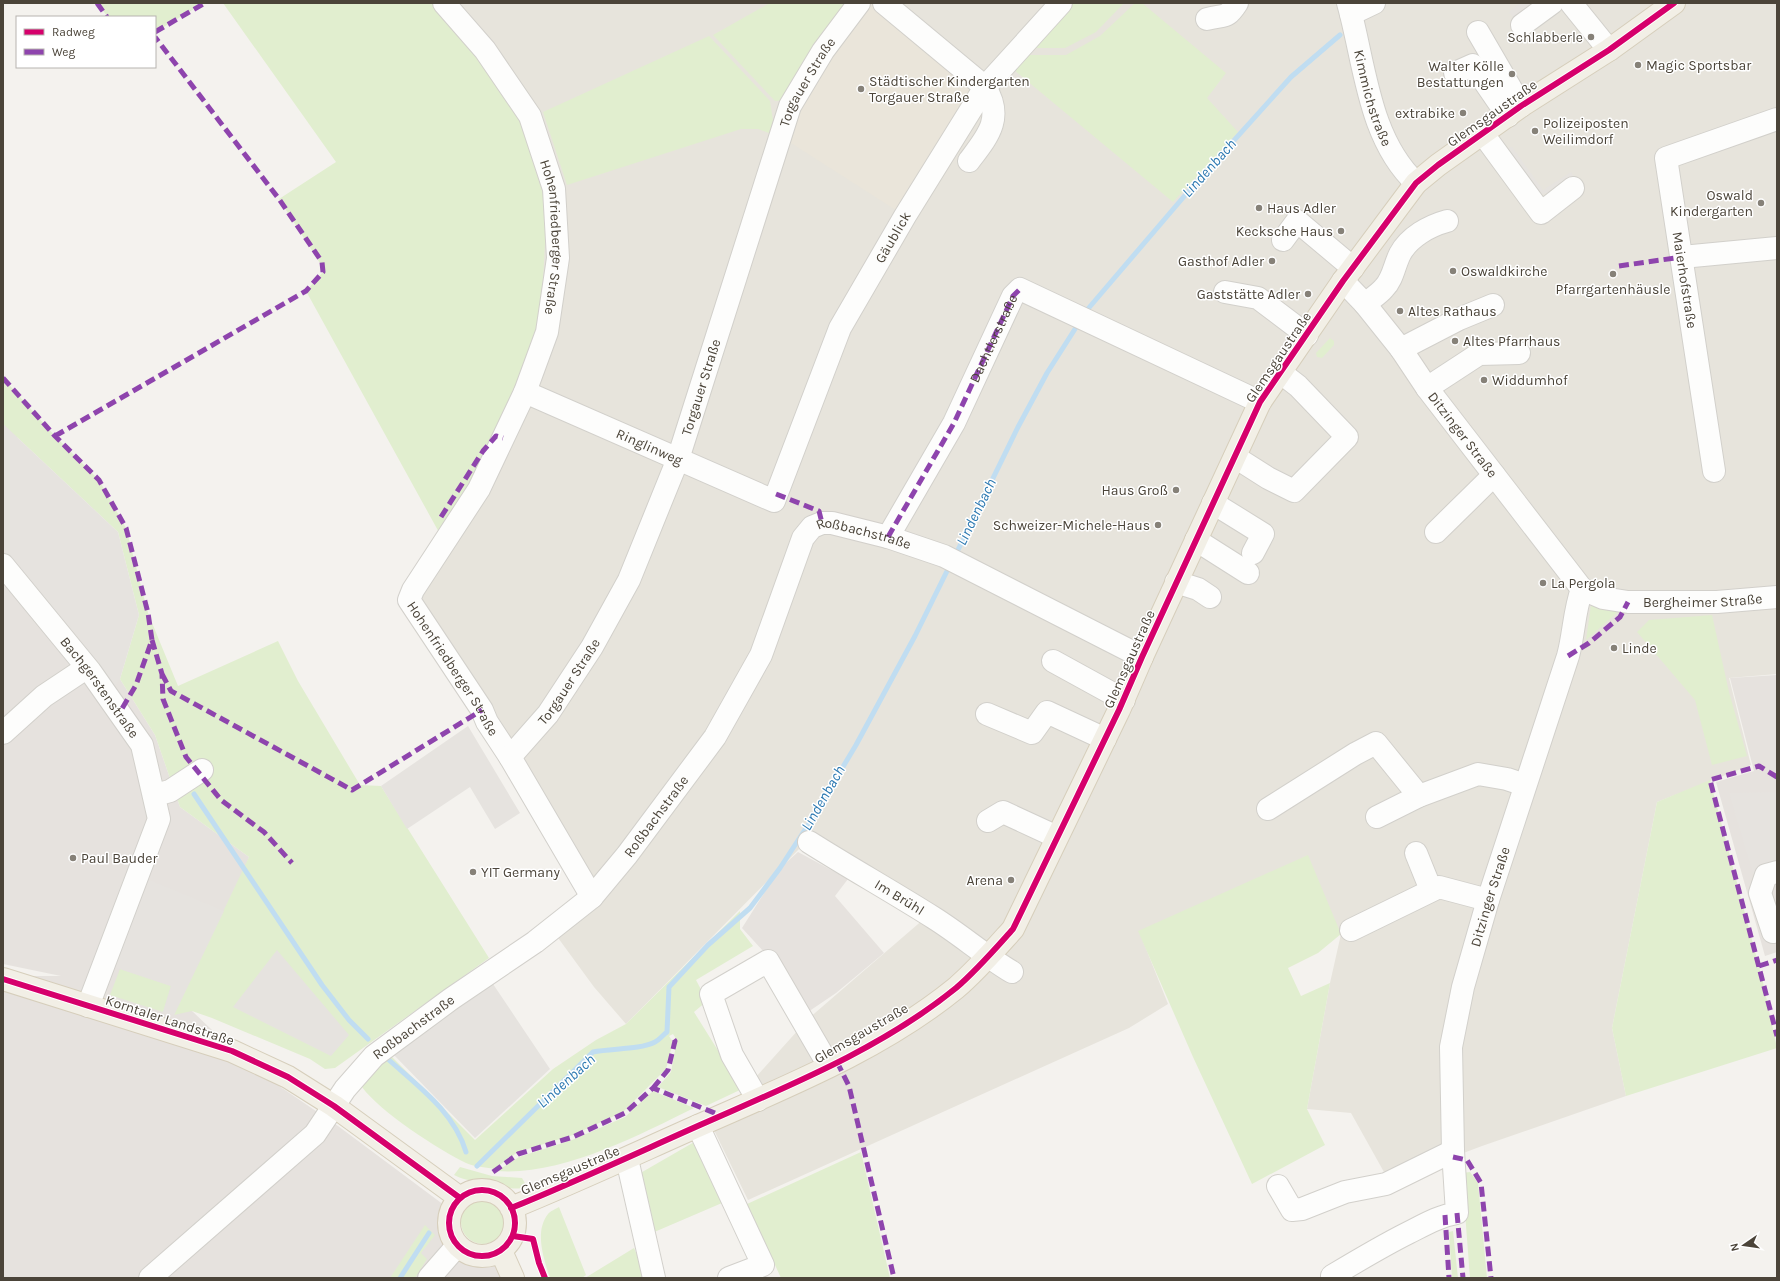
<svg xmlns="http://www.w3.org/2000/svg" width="1780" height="1281" font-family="Karla,sans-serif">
<rect width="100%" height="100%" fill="#f4f2ee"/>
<path fill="#e7e4dc" d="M432 3H1777V674L1729 678 1751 765 1657 802 1612 1028 1626 1096 1482 1146 1389 1181 1351 1113 1307 1109 1330 983 1341 934 1139 931 1168 1004 1129 1028 748 1200 712 1126 808 1019 925 918 799 849 626 1024 594 987 553 931 598 899 400 601 470 490 469 44Z"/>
<path fill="#e6e2de" d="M3 403 120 679 155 735 180 807 249 857 192 1011 251 1067 338 1126 444 1205 445 1230 454 1250 477 1264 503 1265 510 1278H3V976H61L3 964Z
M1777 675V952L1765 956 1716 782 1754 771 1730 678Z
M798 852 848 879 835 896 884 953 836 993 808 1012 776 965 742 928 780 868Z"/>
<path fill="#eae5da" d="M859 3H884L985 87 905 216 780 136Z"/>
<path fill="#e1eecf" d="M97 3H204L155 32V17H108Z
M223 3H432L469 44 519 118 547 207 541 315 511 399 477 475 441 536 306 291 323 272V268L279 199 336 162Z
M770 3H850L789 100 775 101 713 35Z
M1072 3H1124L1096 32 1065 48H1032Z
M1135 3H1142L1226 73 1207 98 1238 132 1173 202 1014 70 1026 55H1066L1100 36Z
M709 36 770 101 773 121 769 133 758 129H741L567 185 543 112Z
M1330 338 1334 341V345L1322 358 1317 357 1316 353Z
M3 378 55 436 99 480 126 528 148 613 178 686 278 641 298 681 360 785 381 786 489 958 335 1068 325 1069 310 1059 212 1018 192 1011 174 1015 249 857 180 807 155 735 120 679 139 615 118 532 3 424Z
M1591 605 1619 611 1586 640Z
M1712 615 1729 692 1747 756 1712 765 1695 700 1637 632 1649 620Z
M1710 780 1763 982 1777 1048 1626 1096 1612 1028 1657 802Z
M1308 855 1341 934 1318 953 1288 968 1301 996 1330 983 1307 1109 1325 1145 1252 1184 1193 1057 1138 931Z
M740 911V929L753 946 696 980 707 1001 694 1012 742 1089 706 1106 658 1087 671 1072 677 1040 673 1034 669 1036 673 1042 666 1069 623 1112 573 1135 518 1152 494 1169C485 1167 474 1167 466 1163 439 1150 379 1111 362 1087L385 1060 391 1056 475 1140 553 1069 596 1040 626 1024Z
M120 969 171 986 163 1012 110 995Z
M653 1091 694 1108C637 1136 561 1176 497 1171L519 1157 572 1140 625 1117Z
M696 1141 722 1203 652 1233 637 1175Z
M861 1152 890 1278H781L747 1204Z
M460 1167 492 1176 522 1178 527 1187C505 1192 505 1183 487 1181 473 1180 468 1182 454 1175Z
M1470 1172 1478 1183 1487 1278H1470L1462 1173Z
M461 1222a22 22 0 1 1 44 0a22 22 0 1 1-44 0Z
M559 1207 586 1275 582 1278H550C544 1259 534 1232 548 1214 550 1211 556 1209 559 1207Z
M425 1225 435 1235 421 1253 427 1259 415 1278H390Z
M1453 1231 1458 1278H1452L1449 1232Z
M634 1248 647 1278H585Z"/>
<path fill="#e6e3df" d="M1520 3H1536L1515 20 1509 12Z
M1512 147 1543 190 1571 172 1576 180 1550 197 1547 193 1535 196 1501 150Z
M3 424 118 532 139 615 120 679 108 696 3 565Z
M468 726 520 813 495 829 470 787 407 829 381 786Z
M1772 792 1777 793V874L1758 890 1729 793Z
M147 879 224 911 174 1015 163 1012 171 986 114 967Z
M277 950 349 1035 331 1056 233 1007Z
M493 984 550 1069 475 1138 393 1054Z"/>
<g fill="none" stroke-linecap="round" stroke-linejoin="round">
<path stroke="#c0ddf1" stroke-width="5" d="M1087 310 1193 186 1291 77 1340 35
M955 556 1018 427 1047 373 1075 329
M194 794 322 985 349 1020 368 1039
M389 1060C419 1087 454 1112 466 1152
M477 1166 593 1052C612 1048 639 1050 655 1042 659 1040 663 1035 667 1032L669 987 708 945 750 908 780 868 810 822 856 745 915 636 950 565
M400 1278 429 1233"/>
<defs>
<g id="minor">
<path id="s1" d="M444 3 485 50 530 116 554 189 558 258 547 332 525 392 479 489 413 590 409 600 482 710 487 722 510 757 592 897"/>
<path d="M884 3 985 87C1004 118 988 136 969 161"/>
<path id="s2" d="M1348 3C1365 63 1368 138 1416 183"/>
<path d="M1571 3 1609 50"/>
<path d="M1351 14 1374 3"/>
<path d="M1207 19C1225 14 1226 20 1237 3"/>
<path d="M1522 25 1552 3"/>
<path d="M1478 32 1521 106"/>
<path d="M1455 73 1473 65 1508 116"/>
<path d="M1483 134 1541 213 1573 188"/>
<path d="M1283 240 1297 221 1353 268"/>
<path d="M1682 257 1777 248"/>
<path id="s3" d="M1343 281 1365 304 1401 349 1427 388 1582 589 1603 598 1628 602H1717L1777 597"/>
<path d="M1225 292 1258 298 1307 335"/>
<path d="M1365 304C1371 299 1379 294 1384 288 1393 279 1394 266 1400 254 1409 237 1429 226 1447 221"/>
<path d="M1401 349 1459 319 1493 305"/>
<path d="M1427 388 1479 354 1519 353"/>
<path id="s4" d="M525 392 774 501 840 328 905 216 985 87 1061 3"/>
<path d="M1235 457 1268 478 1294 491 1347 437 1298 386 1280 372"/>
<path d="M1714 471 1666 158 1777 119"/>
<path d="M1213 503 1263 534 1253 553"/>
<path d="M1436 532 1494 475"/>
<path id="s5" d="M888 537 954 423 1013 296 1020 289 1260 402"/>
<path d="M1196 540 1248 573"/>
<path id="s6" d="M3 565 90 671 142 745 159 819 88 1006"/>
<path d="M1176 582 1198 589 1210 597"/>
<path d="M1053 661 1124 700"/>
<path d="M987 714 1032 733 1047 712 1105 739"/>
<path d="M3 733 44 696 86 668"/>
<path id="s7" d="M510 757 548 714 592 647 629 580 678 459 790 106 823 51 859 3"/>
<path d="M155 795 170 791 202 770"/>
<path d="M1268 809 1355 754 1376 743 1419 796"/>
<path d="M1377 817 1419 796 1478 774 1507 779 1525 785"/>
<path d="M988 821 1003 812 1057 837"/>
<path id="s8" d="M809 842C850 868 893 892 934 918 961 935 985 956 1012 972"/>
<path d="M1416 853 1431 890"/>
<path d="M1351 930 1439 887 1488 900"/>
<path d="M1773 932 1760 893 1766 875 1777 872"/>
<path d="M758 1100 732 1055 711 994 768 961 829 1066"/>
<path d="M698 1126 763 1265 729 1278"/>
<path d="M627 1159 654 1278"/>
<path d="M1278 1186 1292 1210 1302 1209 1345 1192 1386 1184 1453 1151"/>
<path id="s9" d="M1332 1276C1357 1261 1382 1246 1408 1233 1424 1225 1439 1216 1457 1213L1453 1151 1451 1047 1463 987 1488 900 1568 656C1574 634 1574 611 1582 589"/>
<path id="s10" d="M150 1278 315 1134 345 1089 374 1056 451 999 535 942 592 897 627 855 715 737 761 655 803 538 812 527 822 523H832L888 537 944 556 1142 657"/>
<path d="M429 1278 457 1246"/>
</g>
<path id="major" d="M3 979 232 1051 288 1077 334 1106 460 1198
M449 1223a33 33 0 1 1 66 0a33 33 0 1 1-66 0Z
M511 1208C575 1182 637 1153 700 1125 788 1086 881 1049 956 988 977 970 995 949 1013 929L1119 710 1142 657 1260 402 1343 281 1416 183 1438 165 1521 106 1609 50 1674 3
M501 1251 513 1278"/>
</defs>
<use href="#minor" stroke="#d2d0cb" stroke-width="24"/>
<use href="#major" stroke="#d6cebb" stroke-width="24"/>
<use href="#minor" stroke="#fdfdfc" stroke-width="22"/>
<use href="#major" stroke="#f2efe6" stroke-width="22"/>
<path stroke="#8e44ad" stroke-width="5" stroke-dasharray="10 5" stroke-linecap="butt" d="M97 3 107 17
M155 32 205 3
M1619 266 1682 257
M3 378 55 436 99 480 126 528 148 613 152 640 136 685 120 712
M55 436 306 291 323 272 322 262 279 199 155 37
M776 494 819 511 822 523
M441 517 483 451 496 436 503 438
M888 537 954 423 1013 296 1020 289
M152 640 162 674 163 699 186 757 221 800 264 832 292 863
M1568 656 1589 643 1620 617 1628 602
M162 674 171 691 352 790 482 710
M1777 777 1759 766 1710 780 1777 1036
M1759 966 1777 960
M837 1062 849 1086 894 1278
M653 1088 668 1070 675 1041 672 1037
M1453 1157 1467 1160 1481 1183 1491 1278
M493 1172 518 1154 573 1137 625 1113 653 1088 722 1116
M1457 1213 1463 1278
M1445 1215 1449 1278"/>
<defs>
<path id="cycleway" d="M3 979 232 1051 288 1077 334 1106 460 1198
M449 1223a33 33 0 1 1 66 0a33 33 0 1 1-66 0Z
M511 1208C575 1182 637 1153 700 1125 788 1086 881 1049 956 988 977 970 995 949 1013 929L1119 710 1142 657 1260 402 1343 281 1416 183 1438 165 1521 106 1609 50 1674 3
M513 1236 533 1239 539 1263 545 1278"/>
</defs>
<use href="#cycleway" stroke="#fff" stroke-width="8"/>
<use href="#cycleway" stroke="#d6006c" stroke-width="6"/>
</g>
<g fill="#868178" stroke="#fff" stroke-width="1.5">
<circle cx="1591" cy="37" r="4"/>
<circle cx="1638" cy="65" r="4"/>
<circle cx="1512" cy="74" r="4"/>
<circle cx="861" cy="89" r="4"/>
<circle cx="1463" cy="113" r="4"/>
<circle cx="1535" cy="131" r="4"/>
<circle cx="1761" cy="203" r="4"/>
<circle cx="1259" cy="208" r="4"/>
<circle cx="1341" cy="231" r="4"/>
<circle cx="1272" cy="261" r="4"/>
<circle cx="1453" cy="271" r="4"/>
<circle cx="1613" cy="274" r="4"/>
<circle cx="1308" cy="294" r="4"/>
<circle cx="1400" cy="311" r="4"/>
<circle cx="1455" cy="341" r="4"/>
<circle cx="1484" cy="380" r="4"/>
<circle cx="1176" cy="490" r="4"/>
<circle cx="1158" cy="525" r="4"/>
<circle cx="1543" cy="583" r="4"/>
<circle cx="1614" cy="648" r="4"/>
<circle cx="73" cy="858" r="4"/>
<circle cx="473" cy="872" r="4"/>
<circle cx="1011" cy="880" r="4"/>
</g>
<g text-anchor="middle" stroke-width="3" stroke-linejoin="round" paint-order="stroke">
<g font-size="14" fill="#4b4439" stroke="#fff" text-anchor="start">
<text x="1583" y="42" text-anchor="end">Schlabberle</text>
<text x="1646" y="70">Magic Sportsbar</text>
<text x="1504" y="71" text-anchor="end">Walter Kölle<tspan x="1504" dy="16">Bestattungen</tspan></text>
<text x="869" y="86">Städtischer Kindergarten<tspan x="869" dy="16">Torgauer Straße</tspan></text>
<text x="1455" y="118" text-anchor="end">extrabike</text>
<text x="1543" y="128">Polizeiposten<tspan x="1543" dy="16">Weilimdorf</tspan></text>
<text x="1753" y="200" text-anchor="end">Oswald<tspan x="1753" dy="16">Kindergarten</tspan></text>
<text x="1267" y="213">Haus Adler</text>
<text x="1333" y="236" text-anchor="end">Kecksche Haus</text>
<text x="1264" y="266" text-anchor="end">Gasthof Adler</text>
<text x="1461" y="276">Oswaldkirche</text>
<text x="1613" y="294" text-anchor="middle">Pfarrgartenhäusle</text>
<text x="1300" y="299" text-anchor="end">Gaststätte Adler</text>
<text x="1408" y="316">Altes Rathaus</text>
<text x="1463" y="346">Altes Pfarrhaus</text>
<text x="1492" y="385">Widdumhof</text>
<text x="1168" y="495" text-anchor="end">Haus Groß</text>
<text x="1150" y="530" text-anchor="end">Schweizer-Michele-Haus</text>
<text x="1551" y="588">La Pergola</text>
<text x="1622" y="653">Linde</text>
<text x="81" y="863">Paul Bauder</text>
<text x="481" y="877">YIT Germany</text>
<text x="1003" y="885" text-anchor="end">Arena</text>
</g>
<g font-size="14" fill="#4b4439" stroke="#fff">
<text dy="5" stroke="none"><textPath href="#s7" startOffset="744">Torgauer Straße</textPath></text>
<text dy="5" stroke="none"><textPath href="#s2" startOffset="98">Kimmichstraße</textPath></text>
<text transform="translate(1492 113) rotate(-35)" y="5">Glemsgaustraße</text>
<text dy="5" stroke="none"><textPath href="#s4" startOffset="562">Gäublick</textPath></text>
<text dy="5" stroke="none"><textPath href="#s1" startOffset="267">Hohenfriedberger Straße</textPath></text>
<text transform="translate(1685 280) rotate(81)" y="5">Maierhofstraße</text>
<text dy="5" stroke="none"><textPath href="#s5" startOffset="225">Dachtlerstraße</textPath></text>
<text transform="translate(1278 357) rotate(-56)" y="5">Glemsgaustraße</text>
<text dy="5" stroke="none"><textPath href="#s7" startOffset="420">Torgauer Straße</textPath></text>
<text dy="5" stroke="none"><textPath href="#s3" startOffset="195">Ditzinger Straße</textPath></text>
<text dy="5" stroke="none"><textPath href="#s4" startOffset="136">Ringlinweg</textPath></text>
<text dy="5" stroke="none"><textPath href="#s10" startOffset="1075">Roßbachstraße</textPath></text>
<text dy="5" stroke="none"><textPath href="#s3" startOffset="513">Bergheimer Straße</textPath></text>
<text transform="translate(1129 659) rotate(-66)" y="5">Glemsgaustraße</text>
<text dy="5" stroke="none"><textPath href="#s1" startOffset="747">Hohenfriedberger Straße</textPath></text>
<text dy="5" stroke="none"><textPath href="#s7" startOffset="96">Torgauer Straße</textPath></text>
<text dy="5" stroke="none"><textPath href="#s6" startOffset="156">Bachgerstenstraße</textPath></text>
<text dy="5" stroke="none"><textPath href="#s10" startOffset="690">Roßbachstraße</textPath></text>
<text dy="5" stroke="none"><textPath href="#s9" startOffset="462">Ditzinger Straße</textPath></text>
<text dy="5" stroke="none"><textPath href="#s8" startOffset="106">Im Brühl</textPath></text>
<text transform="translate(170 1020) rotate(18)" y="5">Korntaler Landstraße</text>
<text dy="5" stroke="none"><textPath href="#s10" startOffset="366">Roßbachstraße</textPath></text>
<text transform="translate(861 1033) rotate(-30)" y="5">Glemsgaustraße</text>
<text transform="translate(570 1170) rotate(-23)" y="5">Glemsgaustraße</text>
</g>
<g font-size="15" font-style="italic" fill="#2e7ab2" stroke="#fff">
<text transform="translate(1209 168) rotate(-48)" y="5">Lindenbach</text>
<text transform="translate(976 512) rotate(-64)" y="5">Lindenbach</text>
<text transform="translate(823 798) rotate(-60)" y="5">Lindenbach</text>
<text transform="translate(566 1081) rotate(-42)" y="5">Lindenbach</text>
</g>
</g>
<rect width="1780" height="1281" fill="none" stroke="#4b4439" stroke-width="8"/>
<rect x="16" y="16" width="140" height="52" fill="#ffffff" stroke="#b7b4b0"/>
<rect x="24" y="29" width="20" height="6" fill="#d6006c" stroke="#b7b4b0"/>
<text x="52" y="36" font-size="12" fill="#4b4439">Radweg</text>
<rect x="24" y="49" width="20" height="6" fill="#8e44ad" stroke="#b7b4b0"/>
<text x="52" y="56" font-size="12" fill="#4b4439">Weg</text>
<g transform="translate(1744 1245) rotate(257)" stroke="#ffffff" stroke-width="3" paint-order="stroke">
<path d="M0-3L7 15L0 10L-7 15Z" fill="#4b4439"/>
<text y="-6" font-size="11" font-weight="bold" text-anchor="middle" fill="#4b4439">N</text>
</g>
</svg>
